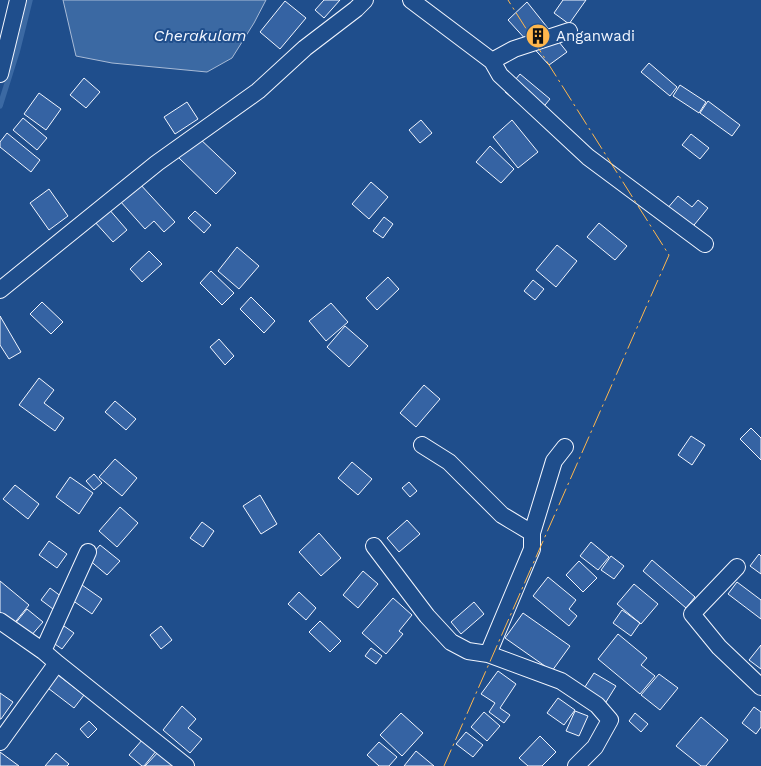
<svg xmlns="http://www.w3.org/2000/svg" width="761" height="766" font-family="'Work Sans',sans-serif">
<rect width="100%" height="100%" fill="#1f4e8c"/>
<path fill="#3b69a3" stroke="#a8bbd7" d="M63 0H266L254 23 232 58 207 72 112 63 76 56Z"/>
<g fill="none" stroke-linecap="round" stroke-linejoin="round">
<path stroke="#3b69a3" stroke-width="5.5" d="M0 106 17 52 30 0"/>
</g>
<path fill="#3563a3" stroke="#f2f6ff" d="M324 0H340L324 18 315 10Z
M563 0H586L569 24 554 13Z
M285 1 306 18 280 49 260 32Z
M527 2 567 52 549 65 508 20Z
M649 63 677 87 670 96 641 72Z
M520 74 550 99 535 117 505 92Z
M84 78 100 92 86 108 70 95Z
M680 85 706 102 699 113 673 96Z
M39 93 61 109 46 130 24 114Z
M708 101 740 125 732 136 700 113Z
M187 102 198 119 175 134 164 117Z
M23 118 47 138 37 150 13 130Z
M421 120 432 133 420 143 409 130Z
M512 120 538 152 518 168 493 137Z
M7 133 40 160 31 172 0 147V142Z
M691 134 709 148 700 159 682 145Z
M198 137 236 173 216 194 178 157Z
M490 146 514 169 501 183 476 162Z
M371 182 388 197 369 219 352 204Z
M139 183 175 222 164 232 154 221 145 229 120 201Z
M49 189 68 216 49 230 30 203Z
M678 196 692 207 698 200 708 208 690 230 666 210Z
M108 208 127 230 113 242 94 221Z
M195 211 211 225 204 233 188 218Z
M384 217 393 224 383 238 373 231Z
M599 223 627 246 615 260 587 237Z
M557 245 577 261 556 287 536 270Z
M237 247 259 266 239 289 218 271Z
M149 251 162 264 142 282 130 269Z
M211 271 234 293 222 305 200 283Z
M388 277 399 289 377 310 366 298Z
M533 280 544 289 535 300 524 291Z
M251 297 275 321 264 333 240 309Z
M42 302 63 322 51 334 30 314Z
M331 303 348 322 326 341 309 321Z
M0 316 21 352 9 359 0 345Z
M345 326 368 346 349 367 327 347Z
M219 339 234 356 225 365 210 347Z
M39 378 54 390 44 403 64 418 55 431 19 405Z
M424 385 440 399 416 427 400 413Z
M115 401 136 419 126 430 105 412Z
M751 428 761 438V460L740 439Z
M691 436 705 445 692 465 678 455Z
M115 459 137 478 122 496 99 477Z
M352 462 372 479 358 495 338 478Z
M94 474 102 483 94 490 86 481Z
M70 477 93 493 79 514 56 497Z
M409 482 417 491 410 497 402 488Z
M15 485 39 504 28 519 3 499Z
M260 495 277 524 261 534 243 506Z
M120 507 138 523 117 547 99 531Z
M407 520 420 534 399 552 387 538Z
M202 522 214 531 203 547 190 538Z
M319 533 341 558 321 576 299 552Z
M49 541 67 554 57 568 39 555Z
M591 542 609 557 598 570 580 556Z
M100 545 120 561 107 575 88 559Z
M759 554 761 556V574L750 566Z
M611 556 624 566 614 579 601 570Z
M652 560 695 597 686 608 643 571Z
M579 561 597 578 583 592 566 575Z
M363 571 378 584 358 608 343 595Z
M548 577 576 600 569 609 577 616 569 626 533 596Z
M0 581 29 605 12 626 0 616Z
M737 582 761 600V619L728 594Z
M634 584 658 604 641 624 617 604Z
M82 585 102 599 92 614 72 600Z
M50 588 62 597 53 609 41 600Z
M299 592 316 608 306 620 288 604Z
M393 598 412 615 399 631 403 634 386 654 362 633Z
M474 602 484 614 461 634 451 622Z
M27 609 43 622 30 637 14 625Z
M622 610 640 623 631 636 613 623Z
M523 613 570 646 552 671 505 638Z
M320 621 341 641 330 652 309 632Z
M64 626 74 633 62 649 52 642Z
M161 626 172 640 161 649 150 635Z
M618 634 647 658 641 665 655 676 640 694 598 659Z
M761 645V669L749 660Z
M371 648 382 656 376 664 365 656Z
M498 671 516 684 500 708 510 715 504 723 489 712 495 703 481 694Z
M54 672 84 695 74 708 44 685Z
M594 673 616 686 601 710 579 696Z
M659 674 678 688 660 710 641 695Z
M0 693 13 702 1 719H0Z
M558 698 575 710 564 725 547 713Z
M182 706 196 719 188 728 202 739 190 753 163 730Z
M754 707 761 712V727L756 734 742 723Z
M575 711 588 716 579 736 566 731Z
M484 712 500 726 487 741 471 727Z
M401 713 423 733 402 756 380 735Z
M635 713 648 724 641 732 629 721Z
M701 717 728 740 706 766H701L676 746Z
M89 721 97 729 88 738 80 729Z
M466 732 483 745 473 757 456 744Z
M540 736 556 752 542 766H528L519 758Z
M143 739 157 750 144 766H142L129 755Z
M379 742 397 757 389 766H379L367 755Z
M162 748 181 766H145Z
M416 751 434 766H404Z
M0 752 19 766H0Z
M56 753 69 764 67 766H45Z"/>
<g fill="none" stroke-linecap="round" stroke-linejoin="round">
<defs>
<path id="street" d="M411 0 492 61 500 75 588 157 705 244
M492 61 514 49 569 31
M0 74 18 0
M0 290 157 163 258 91 305 48 356 9 365 0
M422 445 449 462 502 515 532 533
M374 546 427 616 451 642 468 651 488 654 561 681 597 705 610 720 595 747 576 766
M737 567 692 614 719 647 761 687
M0 621 43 651 57 663 0 742
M43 651 88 552
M488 654 532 549V533L554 461 565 447
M57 663 186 766"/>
</defs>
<use href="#street" stroke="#f2f6ff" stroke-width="18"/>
<use href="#street" stroke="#1f4e8c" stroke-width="16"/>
<path stroke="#ffb74d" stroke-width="1" stroke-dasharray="18 4 2.5 4" stroke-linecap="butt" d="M444 766 669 255 508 0"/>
</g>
<defs>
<symbol id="building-disc" viewBox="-11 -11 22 22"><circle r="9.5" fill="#ffb74d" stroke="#1f4e8c"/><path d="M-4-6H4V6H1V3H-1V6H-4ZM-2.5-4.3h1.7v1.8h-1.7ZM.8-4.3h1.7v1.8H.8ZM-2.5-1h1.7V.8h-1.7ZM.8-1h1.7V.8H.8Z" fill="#111"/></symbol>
</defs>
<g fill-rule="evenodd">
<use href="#building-disc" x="524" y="22" width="28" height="28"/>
</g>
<g text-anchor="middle" stroke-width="4" stroke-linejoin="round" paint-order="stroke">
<g font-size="15" fill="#f2f6ff" stroke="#1f4e8c" text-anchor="start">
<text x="556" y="41">Anganwadi</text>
</g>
<g font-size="16" font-style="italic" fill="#f2f6ff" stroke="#1f4e8c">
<text x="200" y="41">Cherakulam</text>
</g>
</g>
</svg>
